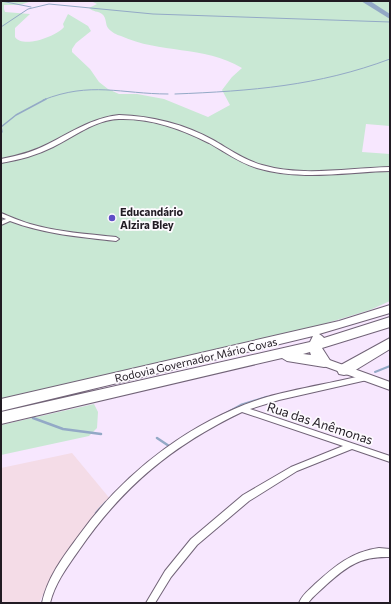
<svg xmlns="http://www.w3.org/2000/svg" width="391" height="604" font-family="Commissioner,sans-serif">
<rect width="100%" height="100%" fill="#f7e7fe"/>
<path fill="#f4dce7" d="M72 453 111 500 100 510 81 533 55 569 39 603H1V468Z"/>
<path fill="#c9e8d4" d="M1 1H32L20 5H4V9L5 12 30 14 15 28V37C23 49 57 36 64 27L63 24 68 14 88 26 91 31 76 43 72 49V52L90 69 99 82 108 89 119 94H137L164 99 208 117 230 105 222 90 232 77 242 68C203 45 160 54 121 36 117 35 111 32 108 28 105 24 107 18 102 14 98 11 93 12 89 8L97 4 91 1H390V126L366 124 362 152 390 154V301L370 310 314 327 1 399Z
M94 404 98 412 97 428 89 436 1 455V425Z"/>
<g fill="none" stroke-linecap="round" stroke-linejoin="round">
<path stroke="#93a9c6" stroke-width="1" d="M1 1 31 7
M1 27 28 9 49 4 153 14 390 22
M175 94C251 91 318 86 390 59
M43 100C91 81 121 94 168 94"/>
<path stroke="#93a9c6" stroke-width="1.5" d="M2 132 1 127 16 115 46 99"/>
<path stroke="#93a9c6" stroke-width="2" d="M375 372 390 366"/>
<path stroke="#93a9c6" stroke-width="2.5" d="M221 416 241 405 267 397
M33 418 63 429 101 434
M157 438 169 446
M96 513 106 502"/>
<path fill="#93a9c6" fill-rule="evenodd" d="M361 1H370L390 14V19Z"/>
<defs>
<path id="street" d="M1 213C11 217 20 221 30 224 58 232 87 234 116 237L119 239 116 241C81 237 44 234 10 221L1 225V221L6 219 1 217Z
M365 375 367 376 368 378 367 380 279 400 250 409 390 456V462L352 449 297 471 249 501 197 545 171 577 155 603H146L165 571 191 539 243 495 291 467 343 446 242 412C173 445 123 486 79 550 67 567 55 583 50 603H42C48 575 66 553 83 530 128 469 195 419 267 397 299 388 333 383 365 375Z
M379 548 390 549V557C361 556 347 566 326 585 320 591 313 596 308 603H299C302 595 309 590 315 584 335 566 351 552 379 548Z"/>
<path id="secondary" d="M119 115C152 116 184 124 213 140 229 149 244 160 262 165 303 177 348 168 390 167V171C347 172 300 181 257 168 240 163 225 152 209 143 182 129 150 118 119 119 94 120 74 137 53 147 37 155 19 160 1 163V159C17 156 33 152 48 144 72 132 92 118 119 115Z
M324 358 390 382V390L321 365 319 362 321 359Z"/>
<path id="highway" d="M390 305V313L319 334 322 336 324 338 390 317V327L322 348 331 362 329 366 324 367 287 361 282 358 1 424V412L310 342 313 336 1 411V399L339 321ZM310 352 311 355 303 354Z
M390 338V349L349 374 344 375 339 374 337 370 339 366Z"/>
</defs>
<use href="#street" stroke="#716377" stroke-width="2"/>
<use href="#secondary" stroke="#716377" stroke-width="2"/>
<use href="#highway" stroke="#716377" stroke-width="2"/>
<use href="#street" fill="#fff" fill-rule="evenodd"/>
<use href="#secondary" fill="#fff" fill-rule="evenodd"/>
<use href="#highway" fill="#fff" fill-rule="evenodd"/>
</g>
<circle fill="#5f4ec6" stroke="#fdfafe" stroke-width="1.5" cx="112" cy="218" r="4"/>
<g text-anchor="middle" stroke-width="3.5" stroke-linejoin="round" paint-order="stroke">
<g font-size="11" font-weight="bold" fill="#211b23" stroke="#fdfafe" text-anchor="start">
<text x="120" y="216">Educandário<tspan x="120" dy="13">Alzira Bley</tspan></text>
</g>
<g font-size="11" fill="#211b23" stroke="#fdfafe">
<text transform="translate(196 360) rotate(-13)" y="4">Rodovia Governador Mário Covas</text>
</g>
<g font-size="13" fill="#211b23" stroke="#fdfafe">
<text transform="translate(320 423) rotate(18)" y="5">Rua das Anêmonas</text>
</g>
</g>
<rect width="391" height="604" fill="none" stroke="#211b23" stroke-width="4"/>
</svg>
